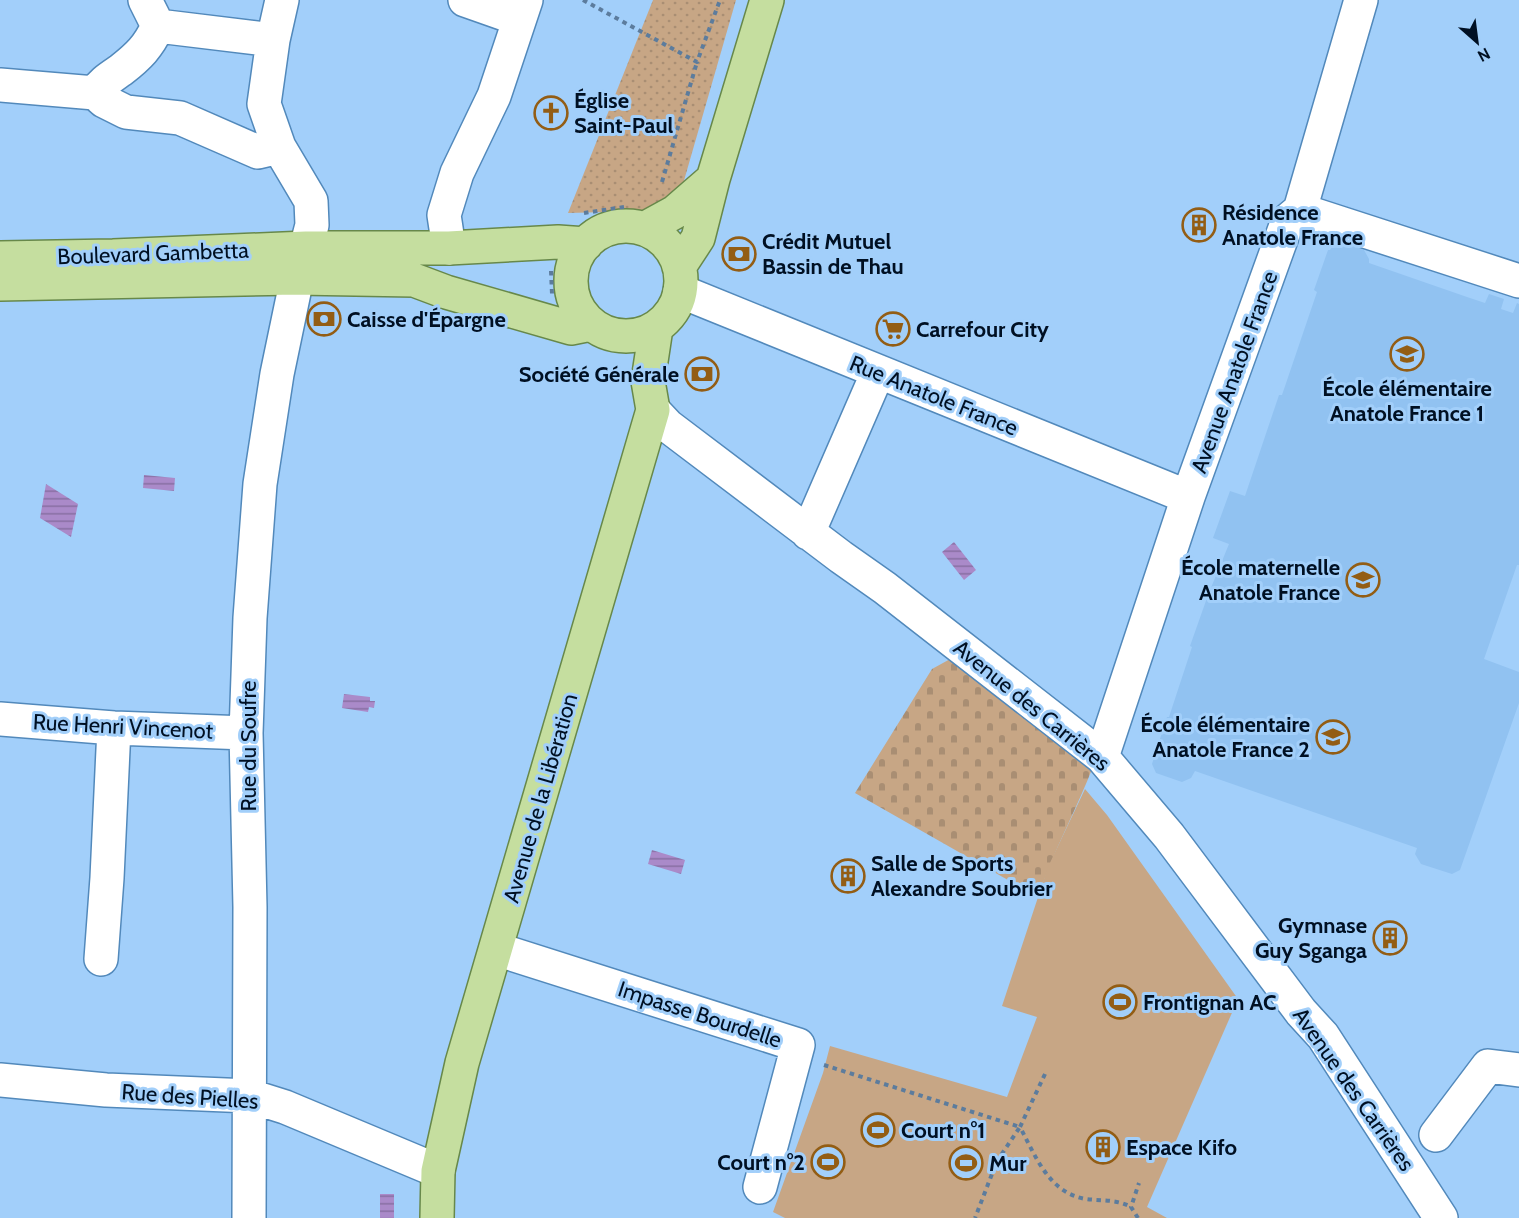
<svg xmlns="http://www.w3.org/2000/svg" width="1519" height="1218" font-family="Cabin,sans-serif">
<defs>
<pattern id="grass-dots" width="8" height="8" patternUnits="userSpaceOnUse" patternTransform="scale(1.5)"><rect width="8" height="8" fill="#c7a685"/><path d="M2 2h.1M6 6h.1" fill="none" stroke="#a98e73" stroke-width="1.8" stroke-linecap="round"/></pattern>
<pattern id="cemetery-stones" width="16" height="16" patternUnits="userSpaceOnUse" patternTransform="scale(1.5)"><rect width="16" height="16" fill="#c7a685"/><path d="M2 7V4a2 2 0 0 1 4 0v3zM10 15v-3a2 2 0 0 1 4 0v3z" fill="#a98e73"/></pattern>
<pattern id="water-rules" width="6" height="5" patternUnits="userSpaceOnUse" patternTransform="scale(1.5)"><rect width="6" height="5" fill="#aa8ac9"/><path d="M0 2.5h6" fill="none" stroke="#886fa3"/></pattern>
</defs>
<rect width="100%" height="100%" fill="#a2cffa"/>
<path fill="#91c2f1" d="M1342 242 1364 250 1369 259V263L1467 297 1485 303 1489 294 1504 299 1501 309 1513 313 1517 303 1519 304V565H1517L1484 659 1519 672V703L1460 870 1452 874 1421 864 1415 854 1417 848 1195 771 1191 778 1182 782 1156 773 1152 764 1167 717H1169L1192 647 1190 646 1208 595 1229 544 1213 538 1230 491 1245 496 1279 395H1282L1317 292 1314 290 1328 250H1330L1332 247Z"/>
<path fill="url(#grass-dots)" d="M653 0H736L683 184 667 204 646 211 568 213Z"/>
<path fill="url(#cemetery-stones)" d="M952 658 1094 764C1077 809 1053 851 1038 897L855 793 932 669Z"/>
<path fill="#c7a685" d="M1085 789 1107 815 1238 999 1147 1207 1167 1218H785L773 1212 823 1073 830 1046 1007 1097 1037 1017 1002 1006 1048 867Z"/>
<path fill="url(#water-rules)" d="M144 475 175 478 174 491 143 488Z
M46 484 78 504 71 537 40 518Z
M954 542 976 570 964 580 942 552Z
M344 694 370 697V701H375L374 708 369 707 368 712 342 708Z
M652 850 685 860 681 874 648 864Z
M380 1194H394V1218H380Z"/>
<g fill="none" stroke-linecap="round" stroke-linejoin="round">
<defs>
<path id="minor" d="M145 0 158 26
M282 0 273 40 264 104 279 147 311 201 312 225 306 248
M465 0 519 19
M158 26 273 40
M0 85 95 93 104 101 126 112 180 118 258 152 279 147
M95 93C102 82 111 77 121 70 139 56 148 47 158 26
M1300 210 1361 0
M449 248 444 215 457 173 494 96 526 0
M680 291 1188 497
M653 410 668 426 841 557 885 588 1102 757 1169 836 1301 1012 1323 1036 1441 1218
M808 533 878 372
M0 719 114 728 246 733
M1102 757 1188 497 1288 220 1300 210 1519 281
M496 949 798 1045 760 1187
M101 959 107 878 114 728
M0 1080 106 1090 250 1096 285 1107 438 1171
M1436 1135 1488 1066 1519 1070
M249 1218 250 907 246 733 250 618 260 484 277 374 297 278"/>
<path id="major" d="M571 281a55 55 0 1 1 110 0a55 55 0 1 1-110 0Z
M644 229 675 212 713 179
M0 258 113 256 306 248H449L558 242 586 244
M679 267 698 238 713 179 767 0
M0 284 297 278 414 280 446 292 571 328 591 324
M437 1218 438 1171 462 1063 653 410 648 381 656 328"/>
</defs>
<use href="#minor" stroke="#5289bb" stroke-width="36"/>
<use href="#major" stroke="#67884a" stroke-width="36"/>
<path stroke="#5c7c9d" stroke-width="4" stroke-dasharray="4.5 4.5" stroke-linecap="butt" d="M583 0 697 62 720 0
M662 182 697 62
M584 213 624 207
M551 271 552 294
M824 1065 1020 1127 997 1161 975 1218
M1045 1074 1020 1127C1036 1157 1049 1193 1086 1199 1101 1201 1117 1199 1131 1207
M1138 1218 1131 1207 1139 1183"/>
<use href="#minor" stroke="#fff" stroke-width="33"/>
<use href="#major" stroke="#c5de9f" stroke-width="33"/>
</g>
<defs>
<symbol id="church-ring" viewBox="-11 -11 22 22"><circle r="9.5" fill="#a2cffa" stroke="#935d14" stroke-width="1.5"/><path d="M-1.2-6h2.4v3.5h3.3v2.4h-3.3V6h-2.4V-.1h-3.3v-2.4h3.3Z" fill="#935d14"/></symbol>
<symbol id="building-ring" viewBox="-11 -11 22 22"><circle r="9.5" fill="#a2cffa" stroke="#935d14" stroke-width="1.5"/><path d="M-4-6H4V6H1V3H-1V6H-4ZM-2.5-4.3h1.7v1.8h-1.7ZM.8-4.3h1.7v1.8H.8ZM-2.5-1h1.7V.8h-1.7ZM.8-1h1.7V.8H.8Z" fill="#935d14"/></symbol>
<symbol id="bank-ring" viewBox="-11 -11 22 22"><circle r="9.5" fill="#a2cffa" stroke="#935d14" stroke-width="1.5"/><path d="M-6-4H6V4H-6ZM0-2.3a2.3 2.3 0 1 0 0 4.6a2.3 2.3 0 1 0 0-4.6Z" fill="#935d14"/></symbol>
<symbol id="supermarket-ring" viewBox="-11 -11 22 22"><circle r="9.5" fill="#a2cffa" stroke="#935d14" stroke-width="1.5"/><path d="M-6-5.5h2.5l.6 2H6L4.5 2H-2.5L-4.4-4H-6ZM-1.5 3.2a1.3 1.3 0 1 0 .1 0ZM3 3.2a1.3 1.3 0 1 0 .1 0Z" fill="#935d14"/></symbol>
<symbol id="school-ring" viewBox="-11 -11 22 22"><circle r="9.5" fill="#a2cffa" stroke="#935d14" stroke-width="1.5"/><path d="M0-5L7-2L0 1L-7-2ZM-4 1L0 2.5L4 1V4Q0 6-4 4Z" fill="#935d14"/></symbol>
<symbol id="stadium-ring" viewBox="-11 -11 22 22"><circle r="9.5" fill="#a2cffa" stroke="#935d14" stroke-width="1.5"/><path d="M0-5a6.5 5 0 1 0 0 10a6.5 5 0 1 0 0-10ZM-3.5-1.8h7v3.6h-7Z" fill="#935d14"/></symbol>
</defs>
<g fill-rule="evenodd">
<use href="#church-ring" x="532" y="94" width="38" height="38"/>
<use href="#building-ring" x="1180" y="206" width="38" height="38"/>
<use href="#bank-ring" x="720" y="235" width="38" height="38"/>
<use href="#bank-ring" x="305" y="300" width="38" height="38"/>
<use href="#supermarket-ring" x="874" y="310" width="38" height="38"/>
<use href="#school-ring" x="1388" y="335" width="38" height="38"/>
<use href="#bank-ring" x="683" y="355" width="38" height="38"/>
<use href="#school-ring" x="1344" y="561" width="38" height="38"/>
<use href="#school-ring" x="1314" y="718" width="38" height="38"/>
<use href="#building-ring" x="829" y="857" width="38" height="38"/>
<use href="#building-ring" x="1371" y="919" width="38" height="38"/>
<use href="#stadium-ring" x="1101" y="983" width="38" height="38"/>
<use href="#stadium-ring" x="859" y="1111" width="38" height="38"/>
<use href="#building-ring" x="1084" y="1128" width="38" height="38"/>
<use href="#stadium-ring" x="809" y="1143" width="38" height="38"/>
<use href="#stadium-ring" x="947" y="1144" width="38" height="38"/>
</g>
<g text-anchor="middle" stroke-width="6" stroke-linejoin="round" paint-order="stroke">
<g font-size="22" font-weight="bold" fill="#001023" stroke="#a2cffa" text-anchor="start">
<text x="574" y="108">Église<tspan x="574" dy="25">Saint-Paul</tspan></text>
<text x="1222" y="220">Résidence<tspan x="1222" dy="25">Anatole France</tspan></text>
<text x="762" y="249">Crédit Mutuel<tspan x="762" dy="25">Bassin de Thau</tspan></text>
<text x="347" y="327">Caisse d'Épargne</text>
<text x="916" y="337">Carrefour City</text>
<text x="679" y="382" text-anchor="end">Société Générale</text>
<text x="1407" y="396" text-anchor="middle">École élémentaire<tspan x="1407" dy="25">Anatole France 1</tspan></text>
<text x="1340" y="575" text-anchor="end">École maternelle<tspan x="1340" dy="25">Anatole France</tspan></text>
<text x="1310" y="732" text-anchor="end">École élémentaire<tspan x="1310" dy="25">Anatole France 2</tspan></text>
<text x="871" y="871">Salle de Sports<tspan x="871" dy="25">Alexandre Soubrier</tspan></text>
<text x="1367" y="933" text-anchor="end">Gymnase<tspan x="1367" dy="25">Guy Sganga</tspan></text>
<text x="1143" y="1010">Frontignan AC</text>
<text x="901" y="1138">Court n°1</text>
<text x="1126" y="1155">Espace Kifo</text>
<text x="805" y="1170" text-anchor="end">Court n°2</text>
<text x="989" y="1171">Mur</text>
</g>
<g font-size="22" fill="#001023" stroke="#a2cffa">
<text transform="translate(153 253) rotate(-2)" y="8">Boulevard Gambetta</text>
<text transform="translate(1234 372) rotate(-70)" y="8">Avenue Anatole France</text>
<text transform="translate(934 395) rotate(22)" y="8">Rue Anatole France</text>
<text transform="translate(1032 705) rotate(39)" y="8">Avenue des Carrières</text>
<text transform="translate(123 726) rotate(3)" y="8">Rue Henri Vincenot</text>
<text transform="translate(248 746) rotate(-90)" y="8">Rue du Soufre</text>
<text transform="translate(540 798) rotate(-74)" y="8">Avenue de la Libération</text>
<text transform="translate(700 1014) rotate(18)" y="8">Impasse Bourdelle</text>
<text transform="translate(1354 1089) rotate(55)" y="8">Avenue des Carrières</text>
<text transform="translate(190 1096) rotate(4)" y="8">Rue des Pielles</text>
</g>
</g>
<g transform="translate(1477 42) rotate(152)" stroke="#a2cffa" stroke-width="4.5" paint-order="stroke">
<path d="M0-4.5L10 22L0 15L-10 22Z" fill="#001023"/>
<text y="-9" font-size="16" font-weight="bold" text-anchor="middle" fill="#001023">N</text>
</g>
</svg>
